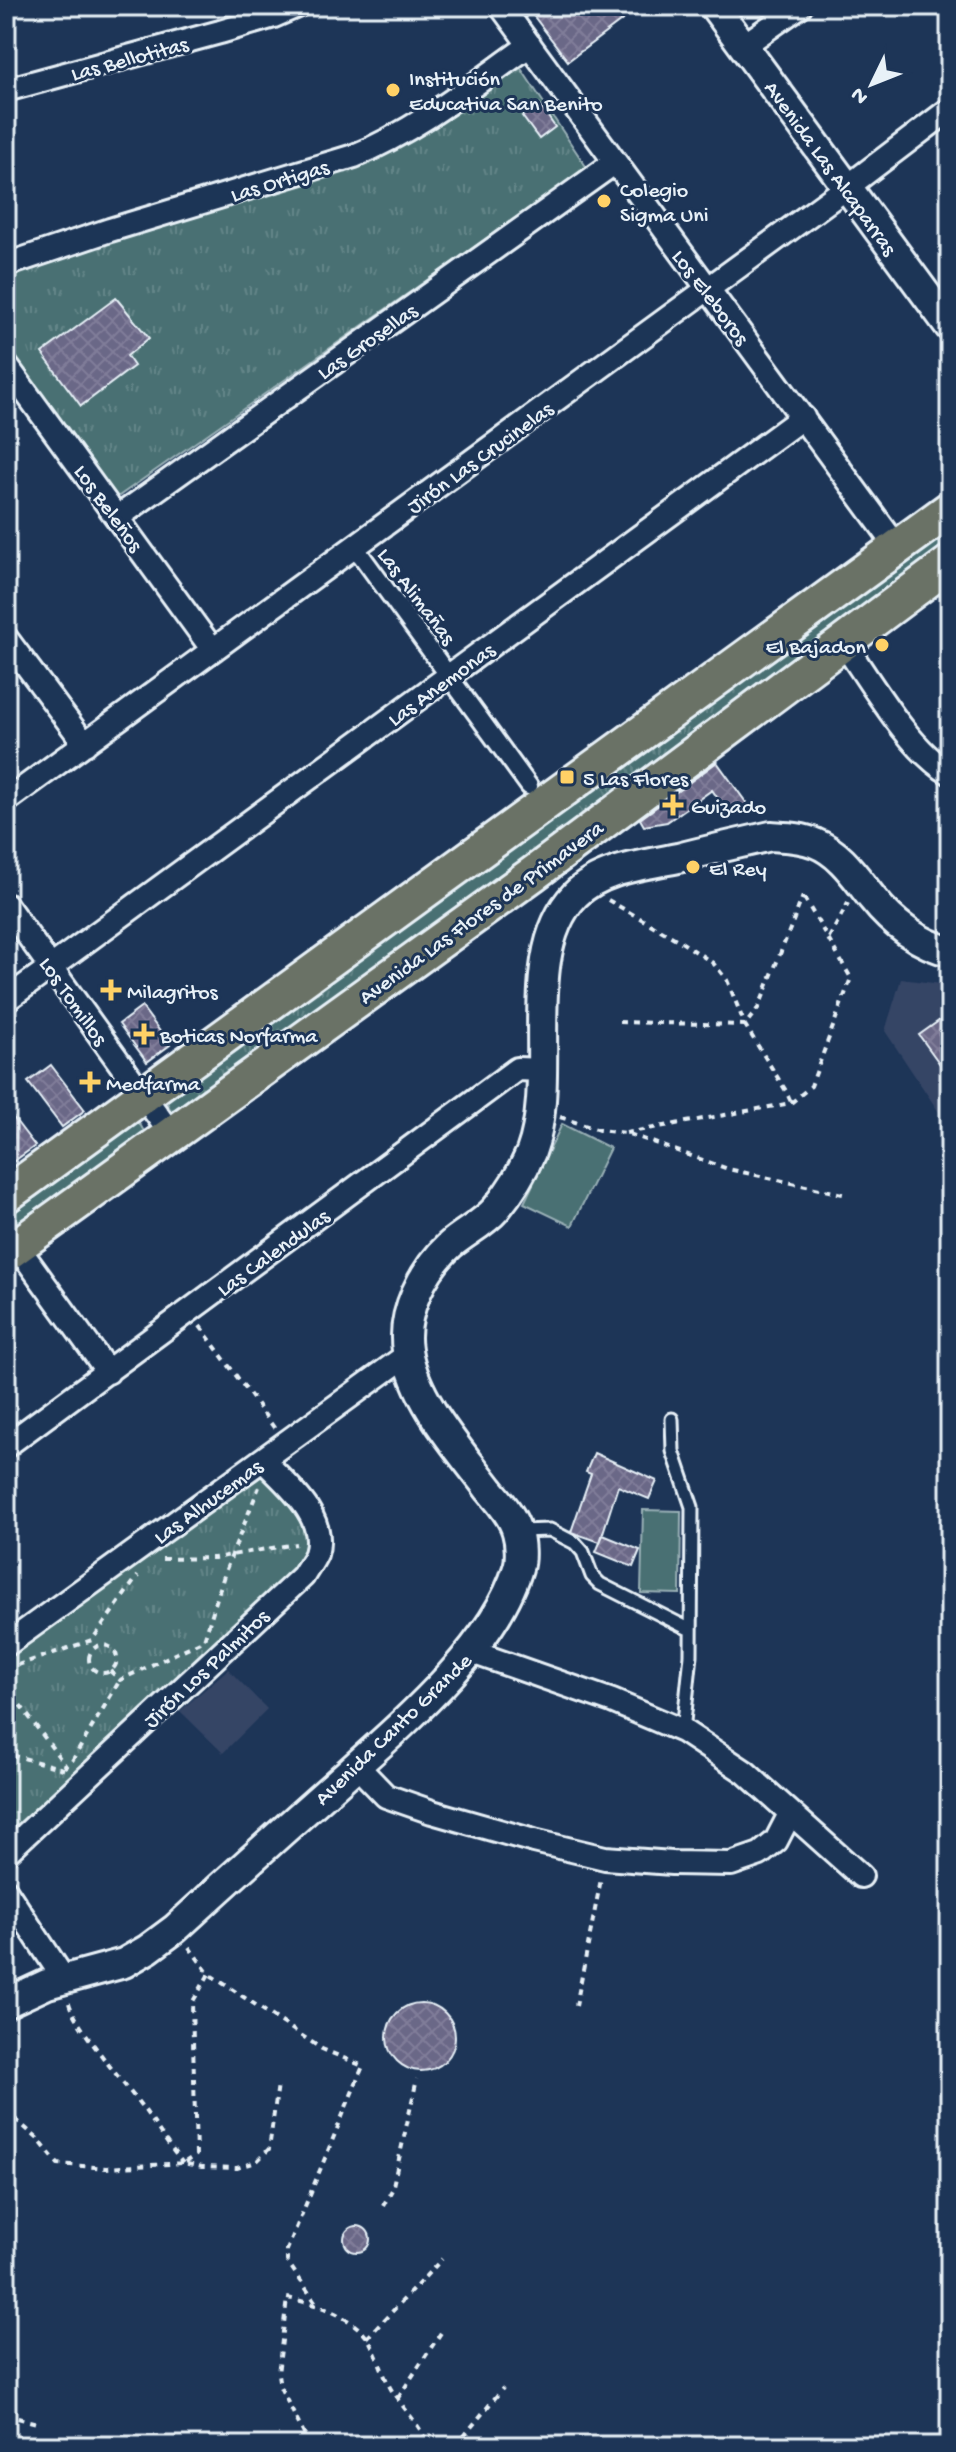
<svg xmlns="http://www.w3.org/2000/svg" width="956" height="2452" font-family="'Gochi Hand',sans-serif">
<defs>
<pattern id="grass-tufts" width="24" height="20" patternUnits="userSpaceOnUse" patternTransform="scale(2)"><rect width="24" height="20" fill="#4a7073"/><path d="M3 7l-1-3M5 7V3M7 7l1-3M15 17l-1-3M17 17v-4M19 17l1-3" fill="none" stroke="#648588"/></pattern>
<pattern id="building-cross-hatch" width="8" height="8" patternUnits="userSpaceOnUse" patternTransform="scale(2)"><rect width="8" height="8" fill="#6b6787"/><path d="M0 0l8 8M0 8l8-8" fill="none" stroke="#807d99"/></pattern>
</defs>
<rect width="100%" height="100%" fill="#1d3557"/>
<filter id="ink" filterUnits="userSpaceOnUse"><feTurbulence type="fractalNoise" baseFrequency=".0125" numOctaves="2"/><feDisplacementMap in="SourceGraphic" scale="16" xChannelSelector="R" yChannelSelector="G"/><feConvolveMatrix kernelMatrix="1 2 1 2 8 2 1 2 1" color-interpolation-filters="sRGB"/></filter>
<g filter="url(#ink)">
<path fill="#344465" d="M901 979 950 985V1129L885 1031Z
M228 1669 267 1709 223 1753 180 1711Z"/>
<path fill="url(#grass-tufts)" stroke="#99b0b6" stroke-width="2" d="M518 64 587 168 116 498 6 348V271L345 166Z
M950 517V548L183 1114 173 1115 164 1097Z
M137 1119 146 1135 6 1239V1209Z
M262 1476 274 1481 296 1509 307 1533 304 1551 291 1570 6 1841V1659Z"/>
<path fill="#4a7073" stroke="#99b0b6" stroke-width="2" d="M562 1124 610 1148 572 1226 524 1203Z
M643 1510 681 1511 680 1594 641 1593Z"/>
<path fill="url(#building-cross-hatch)" stroke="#e8f1f8" stroke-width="2" d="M526 6H641L568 61Z
M539 104 555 127 539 139 522 116Z
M116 298 149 338 127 356 134 366 81 406 42 353Z
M717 762 750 808 726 810 712 790 667 822 644 826 640 819Z
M142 1007 170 1045 147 1062 119 1024Z
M950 1013V1078L919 1035Z
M51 1065 85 1110 62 1127 28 1082Z
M6 1108 35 1146 6 1167Z
M594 1453 657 1481 649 1499 618 1486 600 1542 571 1532 591 1474 586 1472Z
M603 1535 640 1550 633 1567 596 1552Z
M387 2037a34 34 0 1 1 68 0a34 34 0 1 1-68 0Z
M344 2239a13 13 0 1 1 26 0a13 13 0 1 1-26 0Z"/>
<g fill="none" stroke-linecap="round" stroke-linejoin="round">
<defs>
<path id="service" d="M672 1419 673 1451 692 1507 691 1655 683 1731
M518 1531 550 1530 575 1543 583 1552 592 1576 600 1584 691 1630"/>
<path id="pedestrian" d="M355 547 529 786"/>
<path id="minor" d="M501 6 897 547
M743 46 800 6
M6 90 220 32 274 16 297 6
M6 265 110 230 354 156C419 129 473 85 530 45
M6 365 213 650
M118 517 614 163
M6 638 85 744
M843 642C870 681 910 751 950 773
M6 801 846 188 950 109
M6 905 171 1134
M6 1000 803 417
M17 1246 108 1372
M6 1446 517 1069 543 1070
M6 1645 407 1355
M472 1652 612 1701 683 1731 745 1772 861 1876
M356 1765 386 1796 432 1812 534 1841 605 1858 672 1863 731 1864 760 1854 776 1841 790 1814
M6 1853 303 1576C307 1569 313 1561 316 1554 328 1517 286 1484 263 1460
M6 1891 64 1979"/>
<path id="tertiary" d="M714 6 950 327
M6 2003 47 1984 124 1963 148 1949 175 1929C226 1882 277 1836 329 1790 392 1733 493 1651 518 1568 521 1559 520 1542 517 1532 513 1516 499 1501 489 1489 459 1449 415 1401 407 1350 401 1313 423 1270 450 1245 465 1232 483 1224 496 1209 509 1193 523 1171 531 1152 559 1077 518 954 575 895 600 869 644 865 678 858 709 850 740 843 771 836 785 837 801 837 815 843 841 853 856 878 873 899 892 923 920 945 950 951"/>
<path id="primary" d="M6 1195 950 509
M6 1254 533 874 950 563"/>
</defs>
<use href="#service" stroke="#e8f1f8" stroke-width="17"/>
<use href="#pedestrian" stroke="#e8f1f8" stroke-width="22"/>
<use href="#minor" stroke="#e8f1f8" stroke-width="28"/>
<use href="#tertiary" stroke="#e8f1f8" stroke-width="34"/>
<use href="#primary" stroke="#e8f1f8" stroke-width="40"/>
<path stroke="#e8f1f8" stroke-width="4" stroke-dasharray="6 6" stroke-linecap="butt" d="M608 900 678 940 713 963 727 980 745 1025 786 1091 791 1102
M829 938 848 903
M619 1022 745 1025 759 1007 803 896
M560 1117 599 1130 626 1133 728 1169 847 1195
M626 1133 791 1103 811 1086 851 978 803 896
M200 1326 275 1429
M162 1559 214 1558 296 1544
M89 1659a14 14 0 1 1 28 0a14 14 0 1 1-28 0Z
M6 1669 92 1640 138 1576
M110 1671 120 1680 204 1640 225 1572 259 1487
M6 1686 68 1769
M6 1736C15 1746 14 1755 6 1765
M12 1755 67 1770
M72 1761 120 1680
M189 1947 209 1974 322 2049 363 2066 287 2250V2261L316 2303
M69 2003C76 2028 128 2088 146 2112 158 2129 169 2147 183 2163
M576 2006 601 1879
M6 2111 38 2139 58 2164 106 2168 183 2163 202 2167 237 2168 256 2162 269 2149 278 2084
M185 2162 196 2155 192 2003 209 1974
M383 2206 392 2190 417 2079
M6 2302H14
M367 2338 442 2259
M6 2341 14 2342
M398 2398 444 2328
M6 2415 37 2423
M92 2446 95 2438
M310 2446 280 2387 278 2374 287 2298C315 2303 357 2317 371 2344 379 2359 383 2375 391 2389 403 2409 421 2425 428 2446
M456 2446 503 2388"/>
<use href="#service" stroke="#1d3557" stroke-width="11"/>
<use href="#pedestrian" stroke="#1d3557" stroke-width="16"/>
<use href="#minor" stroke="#1d3557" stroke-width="22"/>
<use href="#tertiary" stroke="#1d3557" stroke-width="28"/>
<use href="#primary" stroke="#6a7266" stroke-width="34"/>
</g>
</g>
<g fill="#ffd166" stroke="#1d3557" stroke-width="3">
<circle cx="393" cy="90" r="8"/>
<circle cx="604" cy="201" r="8"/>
<circle cx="882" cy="645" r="8"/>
<rect x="559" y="769" width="16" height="16" rx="4"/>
<path d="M669 793h8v8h8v8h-8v8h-8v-8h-8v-8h8z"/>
<circle cx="693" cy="867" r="8"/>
<path d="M107 978h8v8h8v8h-8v8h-8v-8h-8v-8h8z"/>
<path d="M140 1022h8v8h8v8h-8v8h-8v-8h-8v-8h8z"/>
<path d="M86 1070h8v8h8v8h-8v8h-8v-8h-8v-8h8z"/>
</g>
<g text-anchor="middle" stroke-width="6" stroke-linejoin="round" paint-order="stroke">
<g font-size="22" fill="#e8f1f8" stroke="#1d3557">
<text transform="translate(129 57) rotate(-15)" y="8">Las Bellotitas</text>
<text transform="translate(832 167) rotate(54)" y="8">Avenida Las Alcaparras</text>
<text transform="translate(279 179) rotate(-17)" y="8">Las Ortigas</text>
<text transform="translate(712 296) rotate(53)" y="8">Los Eleboros</text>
<text transform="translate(366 340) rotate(-35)" y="8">Las Grosellas</text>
<text transform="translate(479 456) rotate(-36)" y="8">Jirón Las Crucinelas</text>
<text transform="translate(110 507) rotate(54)" y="8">Los Beleños</text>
<text transform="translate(418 595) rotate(53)" y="8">Las Alimañas</text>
<text transform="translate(440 683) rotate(-36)" y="8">Las Anemonas</text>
<text transform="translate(480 911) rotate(-36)" y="8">Avenida Las Flores de Primavera</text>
<text transform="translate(75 1000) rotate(55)" y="8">Los Tomillos</text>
<text transform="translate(272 1251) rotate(-36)" y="8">Las Calendulas</text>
<text transform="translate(207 1500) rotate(-36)" y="8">Las Alhucemas</text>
<text transform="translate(205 1667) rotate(-43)" y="8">Jirón Los Palmitos</text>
<text transform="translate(392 1728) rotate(-44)" y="8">Avenida Canto Grande</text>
</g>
<g font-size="22" fill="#e8f1f8" stroke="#1d3557" text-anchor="start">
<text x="409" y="85">Institución<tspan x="409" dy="25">Educativa San Benito</tspan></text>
<text x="620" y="196">Colegio<tspan x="620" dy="25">Sigma Uni</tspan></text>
<text x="866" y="653" text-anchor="end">El Bajadon</text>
<text x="583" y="785">5 Las Flores</text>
<text x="691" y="813">Guizado</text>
<text x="709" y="875">El Rey</text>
<text x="127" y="998">Milagritos</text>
<text x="160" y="1042">Boticas Norfarma</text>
<text x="106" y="1090">Medfarma</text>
</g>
</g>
<rect width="956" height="2452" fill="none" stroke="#1d3557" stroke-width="32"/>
<rect x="16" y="16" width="924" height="2420" fill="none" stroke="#e8f1f8" stroke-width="3" filter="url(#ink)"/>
<g transform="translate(872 84) rotate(227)" stroke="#1d3557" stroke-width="6" paint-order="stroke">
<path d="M0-6L14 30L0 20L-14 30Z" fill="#e8f1f8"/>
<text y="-12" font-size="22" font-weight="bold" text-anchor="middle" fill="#e8f1f8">N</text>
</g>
</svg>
